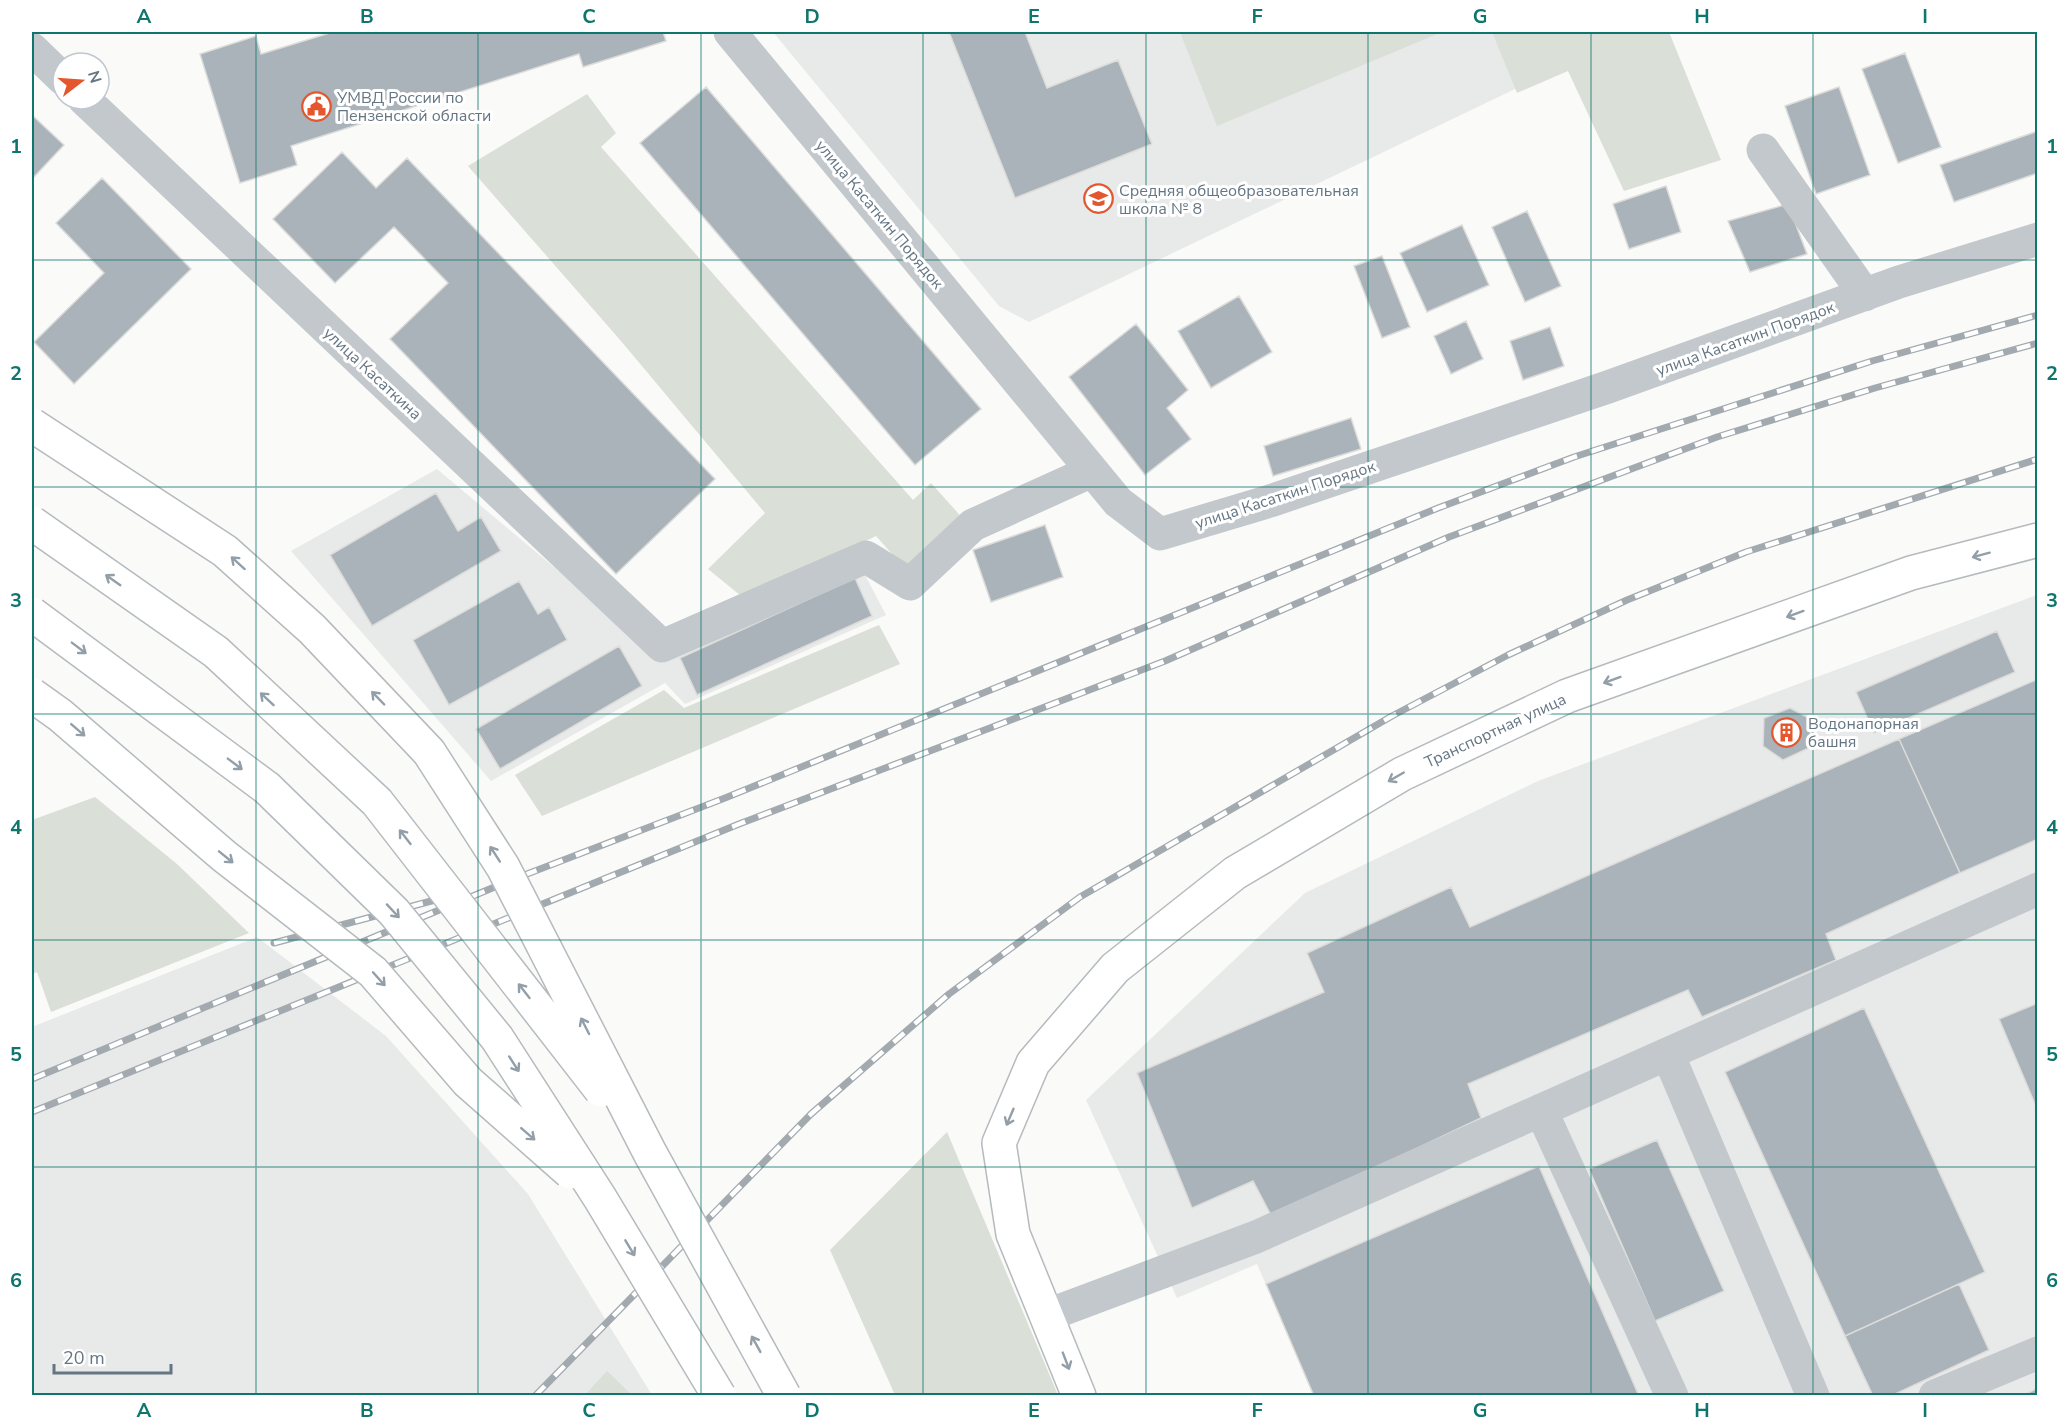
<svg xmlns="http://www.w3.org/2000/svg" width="2069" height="1427" font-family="'Nunito Sans',sans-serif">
<rect width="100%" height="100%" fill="#fafaf8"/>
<path fill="#e8e9e9" d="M773 32H1554L1567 64 1029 322 999 306Z
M437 469 636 636 863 571 886 615 685 704 665 683 491 781 291 551Z
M2037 595V1395H1314L1257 1264 1177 1298 1086 1100 1305 893 1538 781Z
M257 937 386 1036 528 1194 652 1395 32 1396V1027Z"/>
<path fill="#dadfd7" d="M1180 32H1442L1217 126Z
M1492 32H1669L1721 160 1624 191 1568 71 1517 93Z
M587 94 616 133 601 147 913 500 931 483 966 522 909 573 876 536 746 600 708 569 765 513 621 341 468 166Z
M879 625 900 664 542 816 515 775 664 690 684 708Z
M95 797 177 864 249 933 51 1012 37 972 32 974V820Z
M947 1132 1058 1395H895L830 1250Z
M607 1371 632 1395H585Z"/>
<path fill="#aab3b9" stroke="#dcdcda" stroke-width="1.5" d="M333 32H663L666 41 583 67 579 54 291 146 297 165 240 183 200 54 256 36 261 54Z
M949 32H1025L1047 88 1118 60 1152 144 1015 198Z
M1905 53 1941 147 1898 163 1862 69Z
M706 87 981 409 915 465 640 143Z
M1839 87 1870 175 1816 194 1785 106Z
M32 115 64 145 32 179Z
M2038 131V173L1954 202 1940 165Z
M342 152 376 188 407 158 715 479 616 574 390 339 448 283 394 227 335 283 273 219Z
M102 178 191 269 74 384 34 342 104 273 56 223Z
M1666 186 1681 232 1629 249 1613 204Z
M1788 204 1807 254 1750 272 1728 221Z
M1527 211 1561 286 1525 302 1492 227Z
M1462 225 1489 285 1427 312 1400 253Z
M1382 256 1410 327 1382 338 1354 266Z
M1239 296 1272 352 1211 388 1178 331Z
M1466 321 1483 359 1451 374 1434 336Z
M1136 324 1188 390 1167 408 1191 439 1145 475 1069 377Z
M1550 327 1564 366 1523 380 1510 341Z
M1351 418 1361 449 1273 476 1264 446Z
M436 493 458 531 481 517 501 551 372 626 330 555Z
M1045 525 1063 577 991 602 973 550Z
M855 578 872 616 697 695 680 658Z
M519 581 538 614 549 607 567 640 449 705 413 640Z
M1997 631 2015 672 1874 733 1856 692Z
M619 646 642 686 500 769 476 729Z
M2038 679V839L1960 873 1899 739Z
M1790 708 1809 718 1811 747 1783 760 1763 746 1764 718Z
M1899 739 1960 873 1826 934 1836 960 1702 1017 1688 990 1468 1084 1481 1118 1272 1217 1253 1181 1192 1208 1137 1073 1324 992 1307 953 1451 887 1470 927Z
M2038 1003V1111L1999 1019Z
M1864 1008 1985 1272 1845 1336 1725 1072Z
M1657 1140 1724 1291 1655 1321 1589 1169Z
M1539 1166 1639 1396H1314L1266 1284Z
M1959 1284 1989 1350 1891 1396H1873L1845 1336Z
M2038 1388V1396H2022Z"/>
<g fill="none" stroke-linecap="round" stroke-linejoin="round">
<defs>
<path id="major" d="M1079 1396 1013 1234 999 1143 1033 1063 1115 968 1235 873 1402 774 1567 696 1911 573 2038 540"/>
</defs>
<use href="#major" stroke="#b5babe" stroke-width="36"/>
<path stroke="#c3c8cc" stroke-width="33" d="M730 32 1118 502 1160 534 1270 501 1608 387 1899 282 2038 239
M32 49 63 79
M84 99 662 646 866 557 910 584 973 525 1092 471
M1763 150 1865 295
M1668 1054 1813 1396
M1541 1110 1672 1396
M1048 1315 1256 1237 2038 889
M1935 1396 2038 1353"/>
<use href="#major" stroke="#fff" stroke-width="33"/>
<defs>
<path id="rail" d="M274 943 465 892
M32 1079 514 879 725 798 1438 508 1574 457 1872 361 2038 315
M32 1112 739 824 1165 661 1449 537 1717 437 1875 388 2038 343
M535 1396 811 1114 949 994 1080 897 1392 716 1508 655 1627 600 1746 552 2038 459"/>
</defs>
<use href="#rail" stroke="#a2aab0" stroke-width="7"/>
<use href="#rail" stroke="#fff" stroke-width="4.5" stroke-dasharray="14" stroke-linecap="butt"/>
<defs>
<path id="major-bridge" d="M32 425 225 551 312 629 429 752 503 867 650 1153 784 1396
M32 523 216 652 377 802 601 1090
M32 614 267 788 394 912 497 1038 600 1198 719 1396
M32 695 60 715 224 856 373 972 468 1082 570 1172"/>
</defs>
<use href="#major-bridge" stroke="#b5babe" stroke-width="36" stroke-linecap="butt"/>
<use href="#major-bridge" stroke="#fff" stroke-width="33"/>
</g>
<defs><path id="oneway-shaft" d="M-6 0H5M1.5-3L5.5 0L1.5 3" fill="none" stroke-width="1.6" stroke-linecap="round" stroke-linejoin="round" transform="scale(1.5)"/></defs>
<g stroke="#939fa8">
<use href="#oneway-shaft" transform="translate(1981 555) rotate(165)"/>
<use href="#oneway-shaft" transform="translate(238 563) rotate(-138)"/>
<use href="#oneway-shaft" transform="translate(113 580) rotate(-145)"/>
<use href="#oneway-shaft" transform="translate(1795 614) rotate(160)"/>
<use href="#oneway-shaft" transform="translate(79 648) rotate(37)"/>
<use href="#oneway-shaft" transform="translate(1612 680) rotate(160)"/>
<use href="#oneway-shaft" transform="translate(378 698) rotate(-134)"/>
<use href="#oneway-shaft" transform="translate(267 699) rotate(-137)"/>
<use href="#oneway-shaft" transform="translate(78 730) rotate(41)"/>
<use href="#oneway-shaft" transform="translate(235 764) rotate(37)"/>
<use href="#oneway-shaft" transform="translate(1396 777) rotate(150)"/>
<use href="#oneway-shaft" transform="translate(405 837) rotate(-128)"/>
<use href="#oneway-shaft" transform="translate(495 854) rotate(-123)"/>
<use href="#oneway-shaft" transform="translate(226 857) rotate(39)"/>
<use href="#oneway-shaft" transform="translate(393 911) rotate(47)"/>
<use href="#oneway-shaft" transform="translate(379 979) rotate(48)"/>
<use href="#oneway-shaft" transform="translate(524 991) rotate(-128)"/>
<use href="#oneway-shaft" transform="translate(585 1026) rotate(-117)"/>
<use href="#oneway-shaft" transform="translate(514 1064) rotate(57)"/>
<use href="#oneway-shaft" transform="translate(1010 1117) rotate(113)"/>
<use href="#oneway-shaft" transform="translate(528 1134) rotate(41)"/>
<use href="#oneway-shaft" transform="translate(630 1248) rotate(59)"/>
<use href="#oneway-shaft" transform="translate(756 1344) rotate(-119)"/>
<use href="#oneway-shaft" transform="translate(1066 1361) rotate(69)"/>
</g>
<path fill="none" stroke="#0f766e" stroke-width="1.5" stroke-opacity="0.55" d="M256 32V1396M478 32V1396M701 32V1396M923 32V1396M1146 32V1396M1368 32V1396M1591 32V1396M1813 32V1396M32 260H2038M32 487H2038M32 714H2038M32 940H2038M32 1167H2038"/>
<defs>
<symbol id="civic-ring" viewBox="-11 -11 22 22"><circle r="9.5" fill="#fff" stroke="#e4572e" stroke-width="1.5"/><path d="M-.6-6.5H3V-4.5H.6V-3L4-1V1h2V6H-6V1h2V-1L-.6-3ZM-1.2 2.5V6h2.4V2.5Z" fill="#e4572e"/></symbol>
<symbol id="school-ring" viewBox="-11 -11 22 22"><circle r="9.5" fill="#fff" stroke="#e4572e" stroke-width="1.5"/><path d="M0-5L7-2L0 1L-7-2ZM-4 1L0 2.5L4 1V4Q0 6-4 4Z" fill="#e4572e"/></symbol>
<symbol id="building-ring" viewBox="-11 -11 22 22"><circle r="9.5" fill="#fff" stroke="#e4572e" stroke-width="1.5"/><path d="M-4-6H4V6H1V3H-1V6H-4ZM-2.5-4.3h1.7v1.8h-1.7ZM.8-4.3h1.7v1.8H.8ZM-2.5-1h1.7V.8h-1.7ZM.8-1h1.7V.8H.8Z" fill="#e4572e"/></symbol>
</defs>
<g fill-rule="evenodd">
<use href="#civic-ring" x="300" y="90" width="33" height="33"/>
<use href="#school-ring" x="1082" y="182" width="33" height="33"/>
<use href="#building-ring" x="1770" y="716" width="33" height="33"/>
</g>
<g text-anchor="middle" stroke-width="6" stroke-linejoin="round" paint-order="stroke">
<g font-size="16" fill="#657683" stroke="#fff" text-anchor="start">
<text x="337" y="103">УМВД России по<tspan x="337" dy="18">Пензенской области</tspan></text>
<text x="1119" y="196">Средняя общеобразовательная<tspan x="1119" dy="18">школа № 8</tspan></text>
<text x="1808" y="729">Водонапорная<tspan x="1808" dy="18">башня</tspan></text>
</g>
<g font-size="16" fill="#657683" stroke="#fff">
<text transform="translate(880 214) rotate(50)" y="6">улица Касаткин Порядок</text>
<text transform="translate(1745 338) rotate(-20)" y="6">улица Касаткин Порядок</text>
<text transform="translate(373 373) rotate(43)" y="6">улица Касаткина</text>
<text transform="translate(1285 494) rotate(-18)" y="6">улица Касаткин Порядок</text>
<text transform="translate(1495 730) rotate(-25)" y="6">Транспортная улица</text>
</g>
</g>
<rect width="2069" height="1427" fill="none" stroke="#ffffff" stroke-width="66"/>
<g transform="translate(81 81) rotate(73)"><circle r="28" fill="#ffffff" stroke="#c1c8cd" stroke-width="1.5"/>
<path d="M0-4.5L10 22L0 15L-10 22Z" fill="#e4572e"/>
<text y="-9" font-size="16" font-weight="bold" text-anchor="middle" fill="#657683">N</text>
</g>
<path d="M54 1364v9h117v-9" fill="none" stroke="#657683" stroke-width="3"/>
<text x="63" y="1364" font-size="18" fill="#657683" stroke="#ffffff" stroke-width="4.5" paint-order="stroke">20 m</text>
<rect x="33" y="33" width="2003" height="1361" fill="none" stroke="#0f766e" stroke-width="2"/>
<g font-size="20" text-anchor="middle" font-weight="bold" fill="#0f766e">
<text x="144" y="23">A</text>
<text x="367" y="23">B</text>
<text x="589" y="23">C</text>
<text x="812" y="23">D</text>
<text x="1034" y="23">E</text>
<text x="1257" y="23">F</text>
<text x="1480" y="23">G</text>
<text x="1702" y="23">H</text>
<text x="1925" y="23">I</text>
<text x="16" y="153">1</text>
<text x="2052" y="153">1</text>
<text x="16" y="380">2</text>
<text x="2052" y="380">2</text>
<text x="16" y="607">3</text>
<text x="2052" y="607">3</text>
<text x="16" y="834">4</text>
<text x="2052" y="834">4</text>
<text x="16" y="1061">5</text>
<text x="2052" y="1061">5</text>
<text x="16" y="1287">6</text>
<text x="2052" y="1287">6</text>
<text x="144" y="1417">A</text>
<text x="367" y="1417">B</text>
<text x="589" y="1417">C</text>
<text x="812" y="1417">D</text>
<text x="1034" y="1417">E</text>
<text x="1257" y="1417">F</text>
<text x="1480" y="1417">G</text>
<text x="1702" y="1417">H</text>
<text x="1925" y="1417">I</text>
</g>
</svg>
